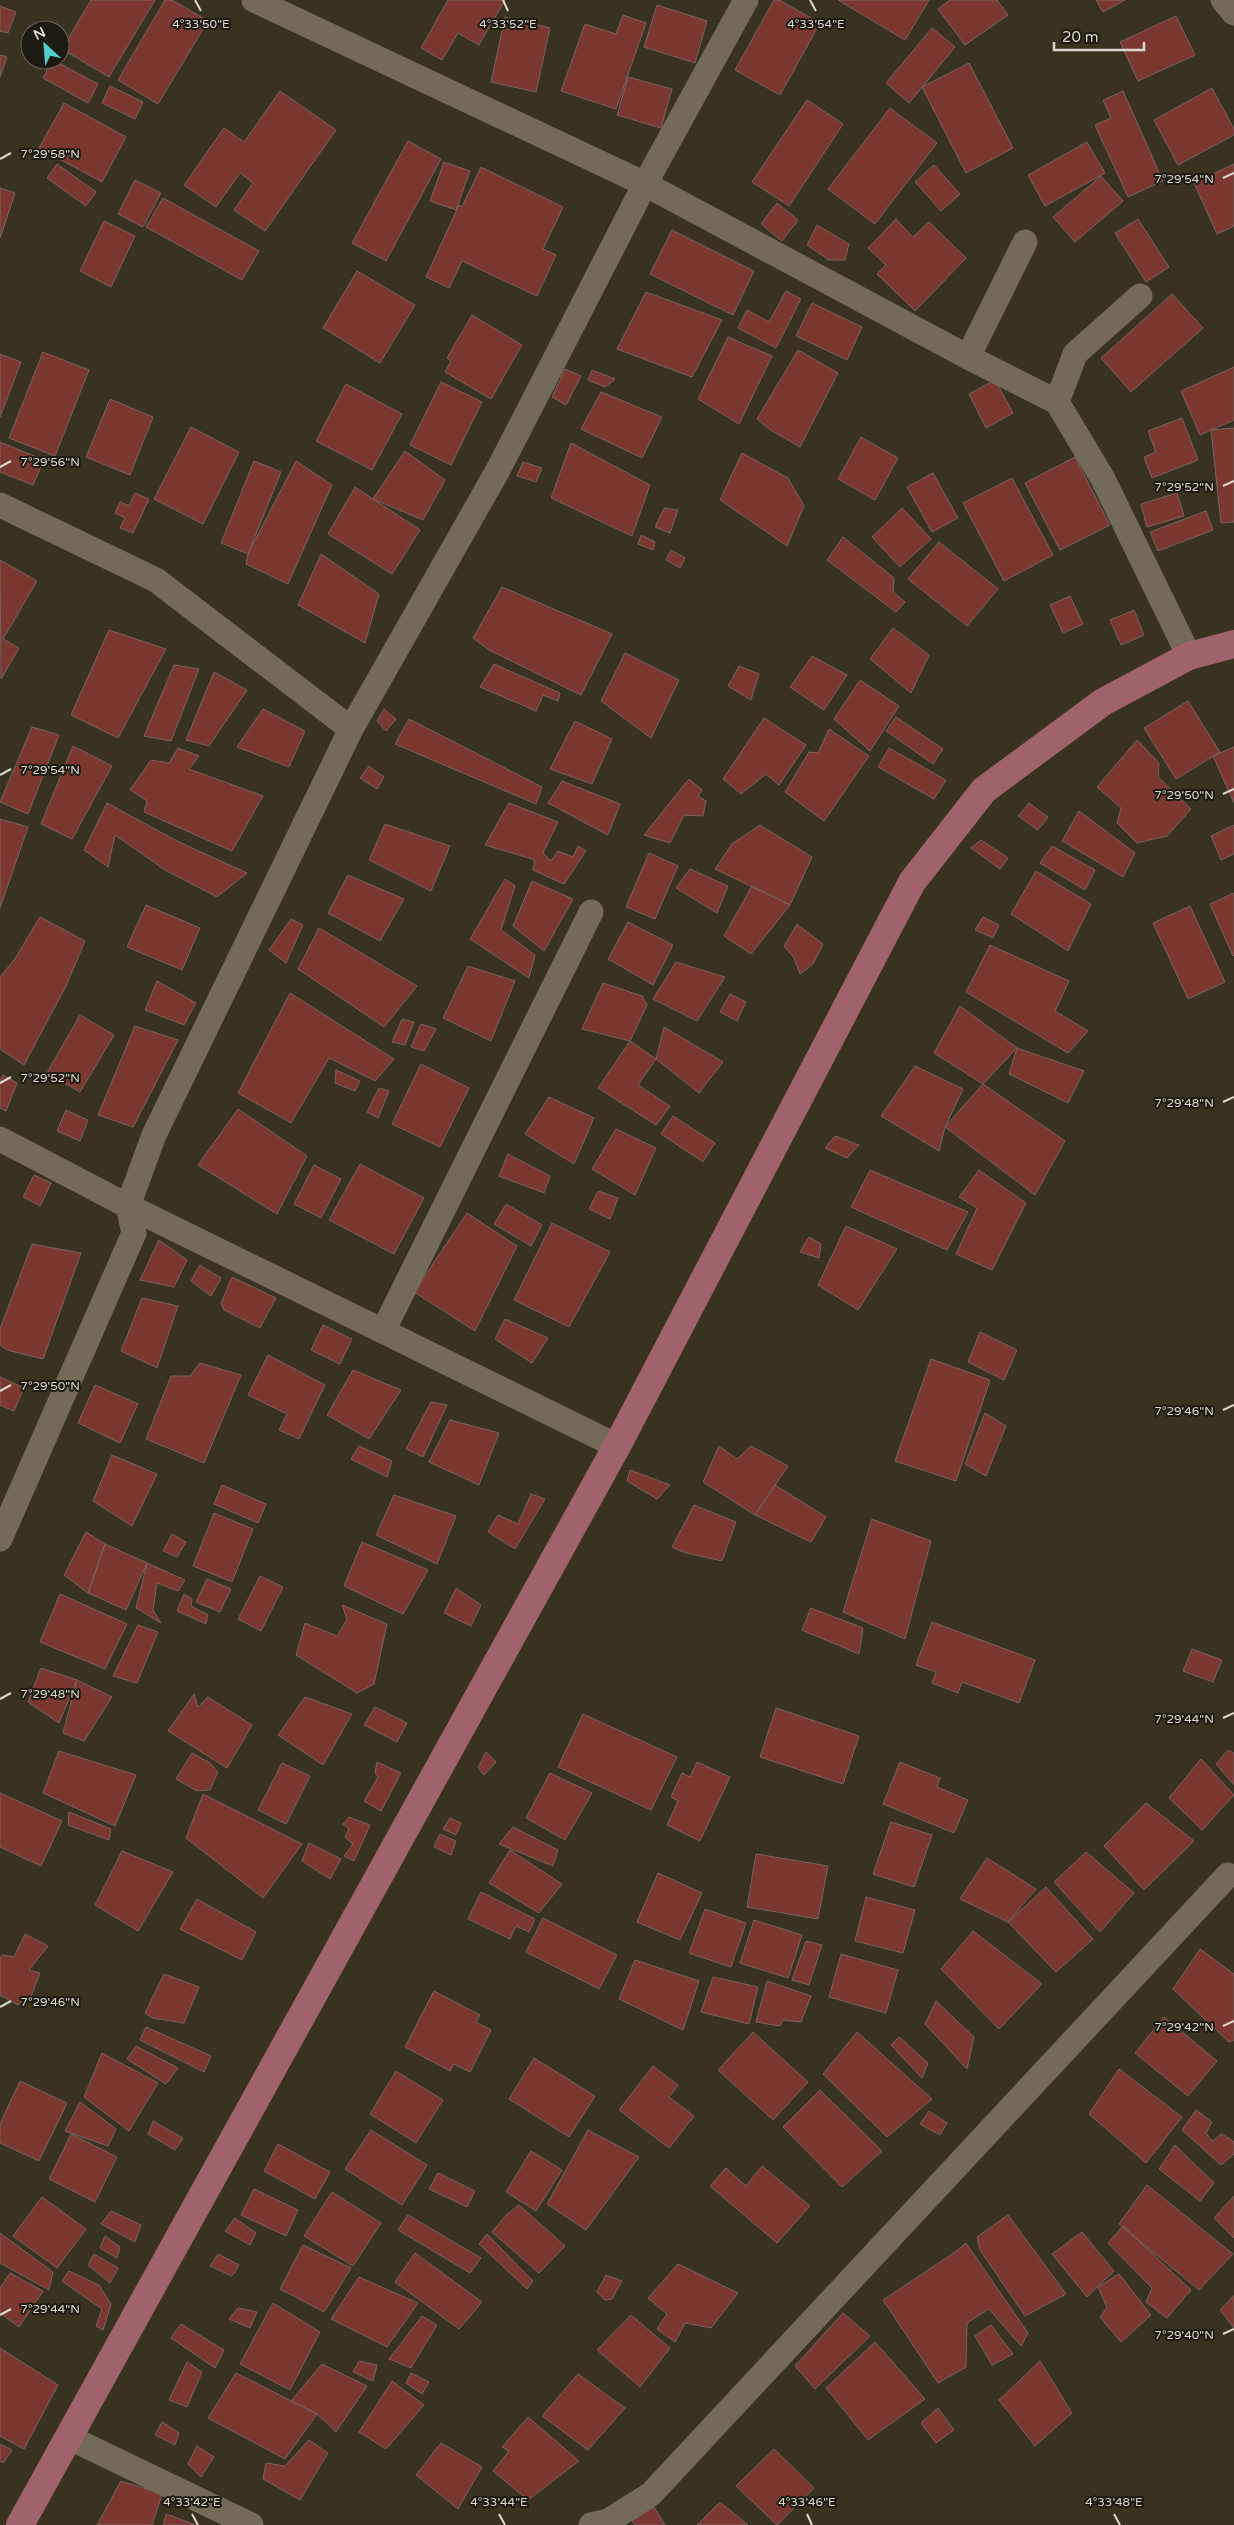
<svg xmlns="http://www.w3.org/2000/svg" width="1234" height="2525" font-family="'Varela Round',sans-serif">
<rect width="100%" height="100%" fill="#393220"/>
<path fill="#7a3831" stroke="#7b6360" d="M91 0H155L109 77 62 49Z
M165 0H172L208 21 158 104 118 80Z
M448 0H505L479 45 458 33 442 60 421 48Z
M774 0H779L820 23 780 95 735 70Z
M838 0H929L905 40Z
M950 0H997L1008 15 965 45 938 9Z
M1096 0H1125L1103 12Z
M657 5 707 21 695 63 644 47Z
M0 6 16 12 8 33 0 31Z
M623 15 646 23 616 109 561 91 585 24 616 34Z
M1176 16 1195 55 1138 81 1120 42Z
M505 17 550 28 536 92 491 82Z
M932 28 955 47 909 103 886 83Z
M0 55 7 57 0 77Z
M53 60 98 84 88 103 43 78Z
M969 63 1013 148 966 173 922 87Z
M628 77 672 89 661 128 617 115Z
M110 86 143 102 135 119 102 103Z
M1212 88 1234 129V135L1178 165 1154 120Z
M280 91 336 130 265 231 234 210 253 183 240 173 216 207 184 185 224 128 244 142Z
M1123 91 1163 181 1128 197 1095 125 1111 118 1103 100Z
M807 100 843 124 789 206 752 182Z
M64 103 126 137 102 182 39 148Z
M890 108 937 143 875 224 828 189Z
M408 141 441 159 386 261 352 243Z
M1087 142 1105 173 1045 206 1028 175Z
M444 162 470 171 456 210 430 201Z
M57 164 96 192 86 206 47 178Z
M1234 164V226L1217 234 1194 183Z
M934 165 960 194 941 211 915 182Z
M481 167 563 207 543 249 556 255 537 296 462 261 449 288 426 277 459 205 462 207Z
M1101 176 1123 201 1075 242 1053 217Z
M135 180 161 193 143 227 118 214Z
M0 188 15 193 0 238Z
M163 198 259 251 242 280 146 227Z
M777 203 798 220 782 241 761 224Z
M896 219 913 237 929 222 966 258 915 311 877 274 886 265 868 248Z
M1138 219 1169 267 1146 282 1115 233Z
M104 221 135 236 111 287 80 271Z
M817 225 849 244 845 260H829L807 245Z
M672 230 754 271 733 315 650 274Z
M357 271 415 305 380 363 323 328Z
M786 291 801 299 776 348 738 328 747 310 769 322Z
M646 292 722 320 692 377 617 349Z
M1172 294 1203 328 1131 392 1101 358Z
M812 303 862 327 847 360 796 336Z
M472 315 522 345 491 399 445 372 451 361 447 358Z
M728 337 772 356 739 424 698 399Z
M798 350 838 373 800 447 769 429 757 419Z
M43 352 89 370 55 456 9 438Z
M0 354 21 362 0 417Z
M1234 367V420L1200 435 1181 391Z
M565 369 581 376 566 405 552 397Z
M592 370 615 379 605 387 588 380Z
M995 380 1013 413 986 428 969 394Z
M441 382 482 402 451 465 410 445Z
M346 384 402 414 372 470 316 441Z
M601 392 662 417 642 458 581 429Z
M110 399 153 417 130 475 86 457Z
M1182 418 1198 460 1152 478 1144 457 1156 452 1148 431Z
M191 427 239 452 203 524 154 499Z
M1234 428V522L1221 523 1211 430Z
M861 437 898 458 875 500 838 479Z
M0 442 44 460 33 485 0 472Z
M571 443 650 485 632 536 551 498Z
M405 451 445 480 423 520 373 499Z
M742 453 788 478 804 506 787 546 720 500Z
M1075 457 1110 525 1060 550 1025 483Z
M254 461 281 472 248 554 221 543Z
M296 461 332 485 288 584 246 564 248 554Z
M523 462 542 468 536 482 517 476Z
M933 473 958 518 932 532 907 487Z
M1012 478 1053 555 1004 581 963 503Z
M355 487 420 530 392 574 328 534Z
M135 493 149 499 133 533 120 528 125 518 115 513 120 502 129 506Z
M1177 493 1184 516 1147 527 1141 504Z
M664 508 678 510 670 533 655 527Z
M902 508 931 539 900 567 872 537Z
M1206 511 1213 530 1158 551 1150 532Z
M641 535 655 542 653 550 638 544Z
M843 537 894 578 893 592 905 602 896 612 827 560Z
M939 542 998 589 967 626 908 579Z
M671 550 685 558 680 568 666 560Z
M321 554 379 594 365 643 298 605Z
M0 560 37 581 3 639 19 648 1 679Z
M502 587 612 634 581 695 489 650 473 638Z
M1070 596 1083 624 1063 633 1050 605Z
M1134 610 1144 635 1121 645 1110 620Z
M893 628 929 655 911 693 870 659Z
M109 630 166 649 118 738 71 715Z
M625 653 679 680 651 738 601 701Z
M812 656 847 675 824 710 790 687Z
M494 664 560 693 558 701 543 695 536 711 480 687Z
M174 665 199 669 171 741 144 736Z
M739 666 759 674 751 700 728 686Z
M214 672 247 690 209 746 186 740Z
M860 680 899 706 870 751 834 719Z
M1188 701 1220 752 1176 779 1144 728Z
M263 709 305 731 289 767 237 747Z
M384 709 396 719 386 731 377 721Z
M896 717 943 749 933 764 886 731Z
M764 718 806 745 779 785 766 774 741 794 723 779Z
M409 719 542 787 536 804 395 744Z
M575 721 612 739 592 784 550 769Z
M32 727 59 735 28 814 0 802Z
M829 729 869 756 824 821 785 792 809 752 818 753Z
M1137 740 1159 763 1158 777 1191 809 1167 836 1137 843 1117 823 1121 808 1097 787Z
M73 746 112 766 72 839 41 824Z
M1234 747V803L1213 756Z
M178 748 199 756 189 769 263 796 232 851 144 812 147 801 130 790 151 760 169 763Z
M889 748 946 780 934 799 878 767Z
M369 766 384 777 377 789 360 778Z
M689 779 702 790 698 796 706 801 703 816 684 815 670 843 644 835Z
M562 781 620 804 608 835 548 803Z
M107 803 177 841 247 873 217 897 165 870 115 835 108 867 84 850Z
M509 803 558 822 543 853 551 861 558 851 573 857 578 846 586 851 564 884 533 870 535 860 485 845Z
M1029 803 1048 817 1038 830 1018 816Z
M1079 811 1135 853 1123 877 1062 841Z
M0 819 28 827 0 908Z
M385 824 450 846 431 891 369 860Z
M760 825 812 857 790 905 715 869 732 844Z
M1234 825V854L1221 860 1211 836Z
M981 840 1008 858 1000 869 971 848Z
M1052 846 1095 870 1085 890 1040 863Z
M649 853 678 866 655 919 626 907Z
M690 869 728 886 717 913 676 888Z
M1036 871 1091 904 1068 951 1011 914Z
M348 875 404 899 380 941 328 913Z
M505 879 515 886 501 930 535 955 529 978 470 939Z
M532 881 573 899 544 951 513 926Z
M752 886 790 905 751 954 724 936Z
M1234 893V955L1233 956 1210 904Z
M146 905 200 928 182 970 127 947Z
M1190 906 1225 982 1188 999 1153 923Z
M40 917 85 941 66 986 24 1065 0 1049V977L14 960Z
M983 917 999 925 993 938 975 930Z
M291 919 303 925 286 963 269 950Z
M628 922 673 945 653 985 608 959Z
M797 924 823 944 813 964 800 974 794 958 784 946Z
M319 928 417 986 384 1027 298 969Z
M990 945 1069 981 1055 1011 1088 1031 1068 1053 966 992Z
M676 962 725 977 697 1021 653 999Z
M468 966 515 981 491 1041 443 1018Z
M157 981 196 1003 184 1025 145 1010Z
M603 983 642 996 647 1005 630 1041 582 1029Z
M290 993 394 1059 375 1081 329 1058 291 1123 238 1093Z
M730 994 746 1002 737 1021 720 1012Z
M960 1006 1017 1048 983 1084 934 1053Z
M80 1015 114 1035 80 1092 47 1073Z
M402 1019 414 1022 405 1045 392 1042Z
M421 1024 436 1029 424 1051 411 1047Z
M135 1026 178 1040 133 1127 98 1115Z
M664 1027 723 1062 699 1093 656 1059Z
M630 1041 656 1059 638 1085 670 1106 656 1125 598 1088Z
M1017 1048 1084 1071 1068 1103 1009 1074Z
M421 1064 469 1088 440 1147 392 1124Z
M915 1066 963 1089 945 1127 939 1151 881 1116Z
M336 1070 360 1081 355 1091 335 1083Z
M3 1075 17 1083 6 1111 0 1108V1080Z
M983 1084 1065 1141 1035 1195 945 1127Z
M379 1088 389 1091 378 1118 367 1112Z
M549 1097 594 1118 574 1164 525 1134Z
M238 1109 307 1156 277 1214 198 1165Z
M66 1110 88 1120 80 1141 57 1131Z
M673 1116 715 1143 703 1162 661 1134Z
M616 1129 656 1148 635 1195 592 1169Z
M835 1136 859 1145 847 1158 825 1148Z
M508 1154 550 1176 544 1193 499 1176Z
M360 1164 424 1198 394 1254 329 1220Z
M314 1165 341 1179 321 1218 294 1204Z
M870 1170 968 1212 947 1250 851 1207Z
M979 1170 1026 1203 992 1270 956 1254 977 1208 959 1197Z
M34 1175 51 1183 40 1206 23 1197Z
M598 1191 618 1198 610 1219 589 1209Z
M506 1204 542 1225 531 1246 494 1224Z
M467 1213 517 1246 475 1331 414 1292Z
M552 1223 610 1252 569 1327 514 1300Z
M846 1226 897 1249 858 1310 818 1285Z
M809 1237 821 1244 819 1258 800 1252Z
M159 1240 187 1260 174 1287 140 1280Z
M32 1244 81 1253 43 1359 7 1350 0 1345V1329Z
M200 1265 221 1278 211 1296 191 1281Z
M232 1277 276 1298 260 1328 224 1310 221 1303Z
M142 1298 178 1306 157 1368 121 1351Z
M505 1319 548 1338 532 1363 495 1339Z
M323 1325 352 1339 340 1364 311 1350Z
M980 1332 1017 1350 1004 1380 968 1362Z
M268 1355 325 1385 299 1439 279 1430 287 1414 248 1395Z
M931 1359 990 1380 956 1481 895 1461Z
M200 1363 241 1375 204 1463 146 1439 171 1376H190Z
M353 1370 401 1390 369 1439 327 1415Z
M0 1377 24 1388 14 1411 0 1405Z
M95 1385 138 1404 120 1443 78 1423Z
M431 1402 447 1405 423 1457 406 1449Z
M985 1413 1006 1426 986 1476 965 1464Z
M450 1420 499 1433 479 1485 429 1462Z
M359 1446 392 1461 387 1477 351 1459Z
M719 1446 737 1459 751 1446 788 1466 755 1515 703 1482Z
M112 1455 157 1474 132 1526 93 1501Z
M630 1470 670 1485 657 1499 627 1481Z
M222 1485 266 1504 258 1523 214 1504Z
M775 1485 826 1517 811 1542 755 1515Z
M531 1494 545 1499 515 1549 488 1532 498 1515 518 1524Z
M394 1495 456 1516 437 1564 376 1535Z
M694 1505 736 1522 722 1561 686 1553 672 1547Z
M214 1513 253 1529 232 1582 193 1566Z
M872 1519 931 1541 905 1639 843 1612Z
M86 1532 105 1544 88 1593 64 1575Z
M172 1534 186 1542 177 1557 163 1551Z
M362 1542 428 1570 403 1614 344 1586Z
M105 1544 147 1563 126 1610 88 1593Z
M147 1563 185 1580 178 1591 157 1583 153 1610 161 1623 136 1608Z
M260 1576 283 1587 261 1631 238 1619Z
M207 1579 231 1589 220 1612 196 1602Z
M456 1588 481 1605 471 1626 444 1613Z
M60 1594 127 1624 105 1669 40 1642Z
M184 1594 192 1599 191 1606 208 1615 206 1624 177 1611Z
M342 1605 387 1624 374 1684 357 1693 296 1655 305 1623 337 1636 347 1619Z
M811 1608 863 1628 859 1654 802 1630Z
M932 1622 1035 1660 1019 1703 962 1682 958 1693 932 1683 936 1672 916 1665Z
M138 1625 158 1632 137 1683 113 1676Z
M1192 1649 1222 1660 1213 1682 1183 1671Z
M41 1668 77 1680 59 1723 28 1702Z
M77 1680 112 1697 84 1741 63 1733Z
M194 1694 198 1707 208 1697 252 1725 227 1768 168 1731Z
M305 1697 352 1714 323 1765 278 1735Z
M375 1707 407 1723 397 1742 364 1725Z
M776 1708 859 1736 843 1784 760 1757Z
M583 1714 677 1757 651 1810 558 1767Z
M1228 1750 1234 1753V1785L1216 1764Z
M59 1751 136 1775 115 1826 43 1793Z
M486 1752 496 1762 484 1775 478 1768Z
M192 1753 210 1763 218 1772 210 1790 197 1791 176 1779Z
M1201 1759 1234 1795 1202 1830 1169 1798Z
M377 1762 401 1773 381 1811 364 1801 378 1777 375 1773Z
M697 1762 730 1777 700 1841 667 1825 678 1801 671 1797 682 1773 690 1777Z
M900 1762 940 1778 937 1787 968 1800 954 1833 883 1804Z
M282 1763 310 1776 286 1824 258 1810Z
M550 1773 592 1793 565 1840 526 1818Z
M0 1793 62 1821 41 1866 0 1847Z
M203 1794 302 1844 263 1898 186 1838Z
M1146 1803 1194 1841 1144 1890 1104 1846Z
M69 1812 111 1829 109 1840 68 1825Z
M349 1817 370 1825 354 1861 344 1856 353 1844 345 1837 349 1829 343 1824Z
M450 1818 461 1823 456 1835 443 1829Z
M891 1822 932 1835 914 1887 873 1874Z
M513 1827 558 1850 553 1866 499 1844Z
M440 1834 456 1841 451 1855 434 1847Z
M309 1843 341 1859 330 1879 302 1861Z
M510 1850 562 1884 539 1913 489 1883Z
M122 1851 173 1872 138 1931 95 1905Z
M1086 1852 1134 1893 1100 1932 1054 1882Z
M756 1854 828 1866 818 1919 747 1907Z
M987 1858 1036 1889 1008 1922 960 1899Z
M658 1873 702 1893 680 1940 637 1922Z
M1046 1887 1093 1939 1056 1972 1008 1922Z
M481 1892 535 1919 529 1932 516 1926 510 1939 468 1919Z
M866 1897 915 1910 903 1953 855 1941Z
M197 1899 256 1932 242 1960 180 1929Z
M705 1909 746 1923 731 1967 689 1953Z
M543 1918 617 1955 599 1989 526 1952Z
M754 1920 802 1935 788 1978 740 1963Z
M973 1931 1042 1984 999 2029 941 1969Z
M25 1934 48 1946 29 1970 40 1973 30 1999 22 2001 18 2005 0 1995V1958L2 1955 14 1957Z
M806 1941 822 1945 809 1985 792 1980Z
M1200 1949 1234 1974V2040L1229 2042 1173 1989Z
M841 1954 898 1970 886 2013 829 1997Z
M635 1960 699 1981 683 2030 619 1999Z
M164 1974 199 1987 184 2023 152 2018 145 2013Z
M713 1977 758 1987 749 2024 701 2012Z
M767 1981 811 1996 801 2022 783 2020 780 2026 756 2022Z
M434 1991 480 2015 476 2022 491 2030 470 2072 454 2064 450 2071 405 2047Z
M936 2001 974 2037 967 2069 925 2024Z
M1164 2017 1217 2061 1188 2096 1135 2053Z
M146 2027 211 2056 204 2072 140 2040Z
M753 2032 808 2082 773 2120 718 2070Z
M857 2032 932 2099 887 2137 823 2074Z
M899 2037 928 2063 922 2078 891 2045Z
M136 2046 178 2068 166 2084 127 2059Z
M102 2053 158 2083 129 2131 84 2097Z
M534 2058 595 2096 569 2137 509 2099Z
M653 2066 678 2085 669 2097 694 2116 669 2148 619 2110Z
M1119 2069 1182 2117 1146 2163 1089 2114Z
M396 2071 443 2100 416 2143 370 2114Z
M20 2081 67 2103 39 2161 0 2143V2124Z
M820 2090 882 2151 842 2187 783 2127Z
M80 2102 116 2129 108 2146 65 2131Z
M1196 2110 1212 2122 1206 2133 1212 2141 1222 2134 1234 2142V2154L1221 2165 1182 2130Z
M929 2111 947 2123 940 2135 920 2124Z
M153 2121 183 2138 175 2150 148 2134Z
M371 2130 427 2165 402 2205 345 2169Z
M588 2130 639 2157 586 2230 547 2204Z
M71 2134 117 2157 95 2202 49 2179Z
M278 2144 330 2172 315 2199 264 2171Z
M1175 2145 1214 2183 1200 2201 1159 2169Z
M531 2151 562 2170 536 2211 506 2192Z
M762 2166 810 2206 777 2243 710 2186 726 2168 746 2186Z
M438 2173 475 2191 467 2207 429 2189Z
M1147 2185 1233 2254 1199 2290 1119 2224Z
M254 2189 298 2210 286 2236 241 2215Z
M332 2192 381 2223 353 2266 304 2236Z
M1234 2196V2238L1214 2218Z
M42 2197 86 2229 57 2268 13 2236Z
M519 2205 565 2246 539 2273 492 2232 507 2214Z
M111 2211 141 2225 135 2242 101 2224Z
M408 2215 481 2258 470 2273 398 2230Z
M1008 2215 1066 2294 1025 2316 980 2250 977 2237Z
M235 2218 256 2233 250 2245 225 2231Z
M1123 2226 1191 2290 1167 2318 1146 2302 1152 2288 1108 2243Z
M1082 2232 1114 2271 1087 2297 1052 2254Z
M0 2233 53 2272 49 2290 0 2263Z
M487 2234 533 2281 527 2289 479 2244Z
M105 2236 120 2247 117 2258 100 2248Z
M966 2243 1028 2333 1021 2346 989 2309 967 2323 966 2367 938 2383 883 2300 958 2250Z
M303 2245 351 2268 324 2312 280 2289Z
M415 2253 482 2302 459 2329 395 2282Z
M94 2254 118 2268 110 2283 88 2265Z
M218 2254 239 2265 232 2276 210 2266Z
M678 2264 738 2293 711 2328 685 2323 675 2342 657 2329 667 2314 648 2298Z
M69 2271 99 2285 111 2304 103 2330 96 2326 102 2309 62 2281Z
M10 2273 43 2291 19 2327 0 2313V2288Z
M1119 2274 1151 2315 1121 2342 1100 2317 1107 2307 1098 2287Z
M606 2275 622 2281 612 2299 605 2300 597 2292Z
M359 2277 418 2303 387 2347 331 2319Z
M1234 2295V2328L1220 2310Z
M273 2303 320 2332 290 2390 240 2364Z
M238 2308 257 2312 250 2328 229 2319Z
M843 2313 870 2336 815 2389 795 2366Z
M631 2315 670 2348 640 2387 597 2350Z
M422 2316 437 2325 411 2368 389 2359Z
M181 2324 224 2350 215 2368 171 2338Z
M991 2325 1013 2354 992 2365 975 2336Z
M875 2342 925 2399 868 2440 826 2388Z
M0 2348 58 2385 24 2449 0 2436Z
M359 2361 377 2365 373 2381 353 2372Z
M1040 2361 1072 2413 1035 2446 999 2400Z
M187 2362 202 2372 187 2407 169 2400Z
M322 2364 367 2386 336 2432 317 2414 291 2401Z
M236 2373 317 2414 285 2459 208 2418Z
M411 2373 429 2382 422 2394 406 2383Z
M578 2374 625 2408 588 2450 542 2416Z
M392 2381 424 2405 386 2449 359 2432Z
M938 2408 954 2430 936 2443 921 2423Z
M528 2417 579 2461 528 2500 493 2471 509 2451 502 2447Z
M162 2422 179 2433 175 2445 155 2435Z
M309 2440 328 2453 300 2500 263 2479 266 2463 285 2466Z
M441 2443 482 2467 458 2509 416 2475Z
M0 2444 12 2450 3 2463 0 2461Z
M197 2446 214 2457 201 2477 188 2464Z
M774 2449 814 2488 777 2525 736 2486Z
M121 2481 162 2494 152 2525H97Z
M720 2502 748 2525H697Z
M654 2507 665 2525H635L632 2521Z
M166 2514 196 2525H163Z"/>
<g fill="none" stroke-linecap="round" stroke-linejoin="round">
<path stroke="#736b57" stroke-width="25" d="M254 0 645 184 968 357 1057 402 1103 479 1189 656
M1223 0 1234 13
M968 357 1025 242
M1057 402 1075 354 1140 296
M0 505 156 580 351 729
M0 1139 128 1206 617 1446
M383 1331 591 912
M0 1539 134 1233 128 1206 154 1135 351 729 498 470 645 184 746 0
M68 2437 251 2525
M591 2525 608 2521 651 2494 1228 1875"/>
<path stroke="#a0626b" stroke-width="28" d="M20 2525 617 1446 912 882 984 790 1103 702 1189 656 1234 644"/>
</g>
<path fill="none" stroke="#ddd8cd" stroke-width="2" d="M195 0 201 11M503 0 508 11M810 0 816 11M0 159 11 153M1223 178 1234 173M0 467 11 461M1223 486 1234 481M0 775 11 769M1223 794 1234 789M0 1083 11 1077M1223 1102 1234 1097M0 1391 11 1385M1223 1410 1234 1405M0 1699 11 1693M1223 1718 1234 1713M0 2007 11 2001M1223 2026 1234 2021M0 2315 11 2309M1223 2334 1234 2329M192 2514 198 2525M499 2514 505 2525M807 2514 812 2525M1114 2514 1120 2525"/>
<g font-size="12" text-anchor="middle" fill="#ddd8cd" stroke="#1d1a12" stroke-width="4" stroke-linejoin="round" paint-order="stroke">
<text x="201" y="28">4°33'50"E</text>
<text x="508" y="28">4°33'52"E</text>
<text x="816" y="28">4°33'54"E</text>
<text x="50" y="158">7°29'58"N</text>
<text x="1184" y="183">7°29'54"N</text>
<text x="50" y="466">7°29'56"N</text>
<text x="1184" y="491">7°29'52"N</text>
<text x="50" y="774">7°29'54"N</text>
<text x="1184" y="799">7°29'50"N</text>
<text x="50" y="1082">7°29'52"N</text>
<text x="1184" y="1107">7°29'48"N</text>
<text x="50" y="1390">7°29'50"N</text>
<text x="1184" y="1415">7°29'46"N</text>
<text x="50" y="1698">7°29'48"N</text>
<text x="1184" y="1723">7°29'44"N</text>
<text x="50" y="2006">7°29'46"N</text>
<text x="1184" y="2031">7°29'42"N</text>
<text x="50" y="2313">7°29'44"N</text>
<text x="1184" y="2339">7°29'40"N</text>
<text x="192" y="2506">4°33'42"E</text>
<text x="499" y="2506">4°33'44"E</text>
<text x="807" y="2506">4°33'46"E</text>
<text x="1114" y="2506">4°33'48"E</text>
</g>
<g transform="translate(45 45) rotate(334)"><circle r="24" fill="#1d1a12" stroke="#6a665d"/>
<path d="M0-4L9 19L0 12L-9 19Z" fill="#52cdcd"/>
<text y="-8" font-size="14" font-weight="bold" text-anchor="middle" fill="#ddd8cd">N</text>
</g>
<path d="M1054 42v8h90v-8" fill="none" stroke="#ddd8cd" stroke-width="2.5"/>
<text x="1062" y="42" font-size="15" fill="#ddd8cd" stroke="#1d1a12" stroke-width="4" paint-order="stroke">20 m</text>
</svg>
